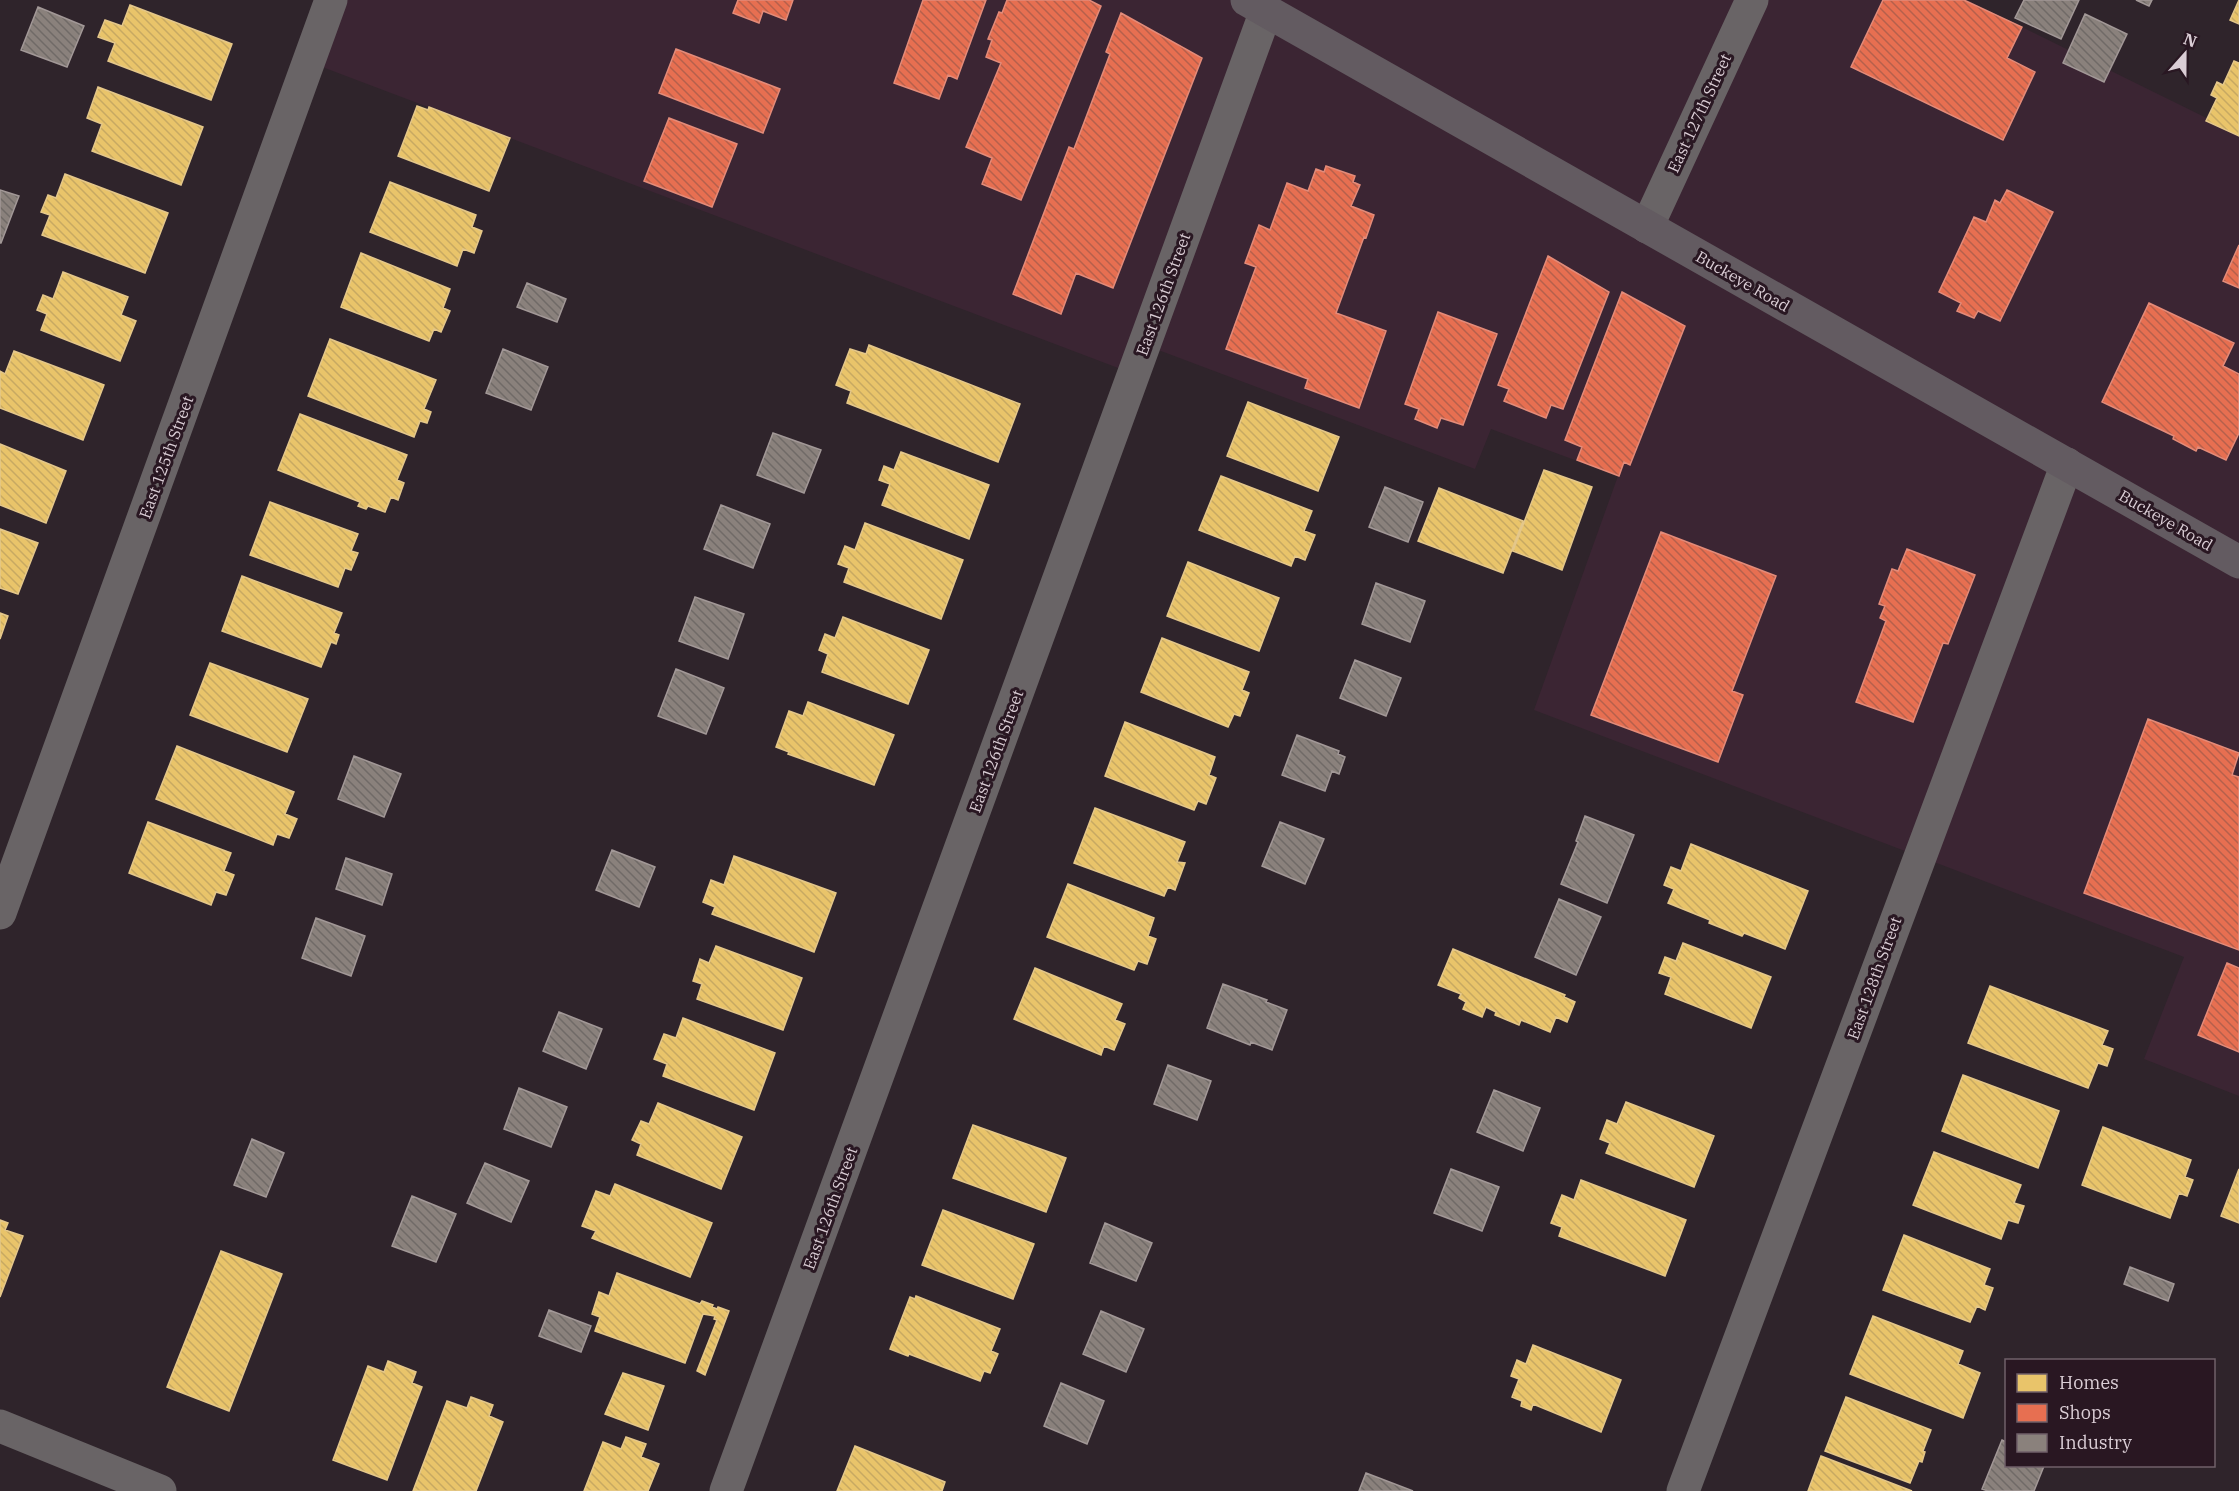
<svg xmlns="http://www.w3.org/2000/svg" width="2239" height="1491" font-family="'IBM Plex Serif',serif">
<defs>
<pattern id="homes-back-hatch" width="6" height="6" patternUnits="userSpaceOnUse" patternTransform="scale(1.5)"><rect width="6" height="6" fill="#e9c46a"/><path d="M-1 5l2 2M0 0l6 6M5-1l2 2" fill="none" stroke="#c7a962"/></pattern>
<pattern id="shops-back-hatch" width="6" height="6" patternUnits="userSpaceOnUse" patternTransform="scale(1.5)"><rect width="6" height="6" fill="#e76f51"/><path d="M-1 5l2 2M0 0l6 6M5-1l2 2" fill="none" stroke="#b5604c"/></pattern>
<pattern id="industry-back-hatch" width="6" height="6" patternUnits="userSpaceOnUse" patternTransform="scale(1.5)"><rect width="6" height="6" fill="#8a817c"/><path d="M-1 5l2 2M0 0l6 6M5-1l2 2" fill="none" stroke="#706a67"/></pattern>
</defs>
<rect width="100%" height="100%" fill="#2f242b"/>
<path fill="#3b2533" d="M331 0H1967L2239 134V1096L2144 1059 2184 957 1534 710 1618 476 1491 429 1475 469 1145 345 1134 374 309 62Z"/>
<path fill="url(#homes-back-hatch)" stroke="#e4c78a" stroke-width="1.5" d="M2239 0V24L2230 20Z
M130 5 232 44 211 100 108 61 115 43 98 37 105 20 122 26Z
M2234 61 2239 63V136L2206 121 2217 98 2211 95 2217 82 2223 85Z
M98 87 203 127 181 185 92 151 102 124 87 118Z
M417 106 428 110 429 107 510 138 489 191 398 156Z
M65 174 168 213 145 273 42 235 50 215 41 212 48 195 56 198Z
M390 182 476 215 472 227 482 231 474 253 463 249 457 266 370 232Z
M361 253 450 289 443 308 450 311 441 332 434 329 429 341 341 307Z
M63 272 128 297 121 315 136 321 120 361 41 330 47 314 37 310 43 295 53 299Z
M330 339 436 380 424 409 431 412 427 423 420 421 414 437 308 396Z
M869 345 1020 404 998 462 847 403 851 391 836 385 850 349 866 354Z
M14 351 104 385 83 440 0 408V371L5 374Z
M1248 402 1339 437 1318 491 1227 456Z
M300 414 407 455 397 480 404 483 398 500 391 497 385 512 368 506 366 509 358 506 360 502 278 470Z
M0 444 66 471 46 523 0 505Z
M901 452 989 485 969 539 882 505 890 484 879 480 884 466 894 470Z
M1544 470 1592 487 1562 570 1513 551Z
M1221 476 1312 511 1304 531 1315 535 1305 560 1295 556 1291 566 1199 530Z
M1439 488 1523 521 1503 573 1418 541Z
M270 502 358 534 351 551 358 553 351 570 345 568 338 587 250 555Z
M865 523 963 560 941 619 844 582 849 568 838 564 845 546 855 550Z
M0 529 38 543 18 594 0 588Z
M1188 562 1279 598 1259 651 1167 616Z
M242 576 342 613 334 633 339 635 336 644 331 642 321 667 222 631Z
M0 613 8 616 0 639Z
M843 617 929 650 908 704 822 672 828 654 819 650 825 634 835 638Z
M1162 638 1249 672 1242 690 1249 693 1240 716 1234 714 1228 727 1141 692Z
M210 663 308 699 287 752 190 715Z
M808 702 894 735 874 785 788 754 789 752 776 747 789 711 803 716Z
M1125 722 1215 757 1209 775 1216 778 1206 804 1198 801 1194 810 1105 776Z
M177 746 294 792 285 814 297 819 289 838 277 834 273 845 156 799Z
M1095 808 1185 842 1177 862 1185 863 1175 890 1168 887 1164 896 1074 863Z
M148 822 231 853 224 871 234 875 226 895 216 892 211 905 129 873Z
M1691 844 1808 891 1785 949 1744 933 1742 936 1709 923 1710 920 1668 903 1674 889 1664 885 1671 867 1681 871Z
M734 856 836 893 814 952 712 914 715 907 703 902 711 880 724 885Z
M1068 884 1154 918 1148 936 1156 939 1147 964 1138 961 1134 970 1047 937Z
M1683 943 1771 977 1751 1028 1665 994 1671 977 1659 973 1665 957 1676 961Z
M716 946 802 978 783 1030 697 999 702 984 693 981 700 959 709 963Z
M1453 949 1565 995 1564 997 1575 1002 1567 1022 1556 1017 1550 1032 1521 1020 1519 1025 1495 1015 1496 1012 1486 1007 1482 1017 1463 1009 1466 1002 1459 998 1461 994 1438 985Z
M1035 968 1122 1004 1115 1020 1125 1024 1114 1050 1104 1046 1101 1055 1014 1019Z
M1990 986 2108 1031 2102 1045 2113 1049 2107 1066 2098 1063 2088 1088 1968 1043Z
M683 1018 775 1053 754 1110 663 1076 667 1064 654 1059 664 1034 676 1038Z
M1963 1075 2059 1111 2038 1168 1942 1131Z
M1626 1102 1714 1136 1694 1187 1606 1153 1610 1143 1600 1139 1607 1120 1617 1124Z
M658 1103 742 1137 721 1189 637 1155 641 1144 632 1140 641 1121 649 1124Z
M973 1125 1066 1158 1046 1212 953 1178Z
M2103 1127 2191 1160 2185 1177 2193 1180 2187 1196 2179 1193 2170 1218 2082 1185Z
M1934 1152 2021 1185 2014 1203 2024 1206 2018 1223 2008 1220 2001 1239 1913 1205Z
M2239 1169V1223L2221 1216Z
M1581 1180 1686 1220 1665 1276 1559 1236 1562 1227 1551 1223 1562 1195 1574 1200Z
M615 1184 712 1223 690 1277 592 1238 596 1231 582 1226 596 1191 610 1196Z
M943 1210 1034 1244 1013 1299 922 1265Z
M0 1220 8 1223 5 1230 23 1236 0 1297Z
M1904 1235 1990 1269 1984 1285 1993 1288 1985 1310 1977 1306 1970 1322 1883 1290Z
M221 1251 282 1274 229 1411 167 1387Z
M617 1273 700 1304 702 1301 713 1305 712 1307 717 1309 718 1307 729 1311 705 1375 697 1371 717 1320 714 1319 715 1316 703 1314 685 1363 595 1331 600 1317 592 1314 599 1292 609 1296Z
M916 1296 1000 1329 991 1351 998 1354 990 1373 984 1371 980 1381 909 1354 908 1356 890 1349 910 1297 915 1299Z
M1873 1316 1963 1351 1958 1364 1980 1373 1963 1418 1850 1374Z
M1533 1345 1621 1380 1601 1432 1533 1404 1531 1410 1521 1406 1522 1401 1512 1397 1519 1379 1511 1376 1517 1360 1526 1364Z
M388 1361 416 1372 412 1383 422 1387 387 1480 333 1460 368 1366 384 1372Z
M623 1373 664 1386 648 1430 605 1414Z
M471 1397 493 1405 489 1416 503 1422 476 1491H413L447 1401 467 1408Z
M1846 1397 1931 1430 1923 1451 1925 1452 1922 1462 1919 1461 1910 1483 1825 1451Z
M626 1437 646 1444 641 1457 659 1464 648 1491H584L603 1442 621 1449Z
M855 1446 945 1482 942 1491H837Z
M1821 1456 1912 1491H1808Z"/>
<path fill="url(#shops-back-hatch)" stroke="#e38b79" stroke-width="1.5" d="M738 0H793L786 20 763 11 759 23 733 13Z
M923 0H986L957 79 948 75 939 99 894 83Z
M1007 0H1089L1101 6 1021 200 982 184 992 158 966 147 1001 63 986 57 992 40 988 39 999 12 1002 13Z
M1883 0H1964L2022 27 2007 58 2035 72 2003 140 1851 67Z
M1121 13 1202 58 1113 288 1076 273 1061 314 1013 294 1069 147 1074 149 1110 54 1106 52Z
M676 49 780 89 763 133 659 93Z
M669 118 737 144 712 207 644 181Z
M1326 166 1355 176 1353 182 1360 185 1351 206 1374 215 1366 238 1364 237 1336 313 1386 331 1359 408 1305 388 1308 379 1226 349 1256 267 1245 263 1259 225 1270 230 1287 183 1308 191 1316 169 1324 172Z
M2007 190 2053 212 2000 321 1978 311 1974 318 1957 311 1961 303 1939 292 1974 217 1986 222 1995 200 2000 203Z
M2239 245V288L2223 281Z
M1548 256 1609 292 1563 409 1551 405 1546 418 1504 401 1509 389 1498 385Z
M1622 292 1685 326 1630 465 1624 462 1619 476 1577 460 1582 447 1565 440Z
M2149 303 2234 343 2223 366 2239 374V433L2226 460 2198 447 2196 451 2173 439 2174 436 2102 402Z
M1438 312 1497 334 1463 425 1441 418 1437 428 1415 419 1419 409 1405 404Z
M1661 532 1776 576 1732 691 1743 695 1718 762 1591 715Z
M1907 549 1975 575 1948 644 1943 643 1913 722 1856 702 1886 621 1880 618 1885 606 1879 604 1892 569 1898 571Z
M2148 719 2239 753 2232 775 2239 777V950L2084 893Z
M2227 963 2239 968V1052L2198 1035Z"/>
<path fill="url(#industry-back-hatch)" stroke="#a29897" stroke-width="1.5" d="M2024 0H2079L2061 39 2015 18Z
M2136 0H2152L2149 6Z
M38 7 84 26 67 67 21 50Z
M2085 14 2127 34 2104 82 2063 63Z
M0 190 19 196 1 243H0Z
M527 283 566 299 557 322 517 307Z
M503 349 548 367 531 410 486 393Z
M773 433 821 450 804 493 757 475Z
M1385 487 1423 502 1408 542 1369 527Z
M721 505 770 524 753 568 704 549Z
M1376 583 1425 601 1410 642 1362 624Z
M695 597 744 614 728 659 679 641Z
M1355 660 1401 678 1386 716 1340 698Z
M676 669 724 688 706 734 658 716Z
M1297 735 1339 751 1338 754 1345 757 1339 774 1332 771 1325 791 1282 775Z
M354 756 401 774 384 817 338 799Z
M1585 816 1634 835 1607 903 1561 884 1578 842 1576 841Z
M1280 822 1324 839 1305 884 1262 866Z
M612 850 655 867 639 907 596 890Z
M346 858 392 874 382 905 336 889Z
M1559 899 1601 917 1576 975 1535 957Z
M316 918 365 936 351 976 302 958Z
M1223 984 1267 1000 1266 1002 1287 1010 1272 1050 1251 1042 1250 1045 1207 1028Z
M559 1012 602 1029 586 1069 543 1051Z
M1168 1065 1211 1081 1197 1120 1154 1104Z
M519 1088 567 1107 551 1147 504 1129Z
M1494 1090 1540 1108 1523 1151 1477 1132Z
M252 1139 284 1153 266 1197 234 1185Z
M485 1163 529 1181 511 1222 467 1203Z
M1451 1169 1499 1187 1482 1231 1434 1213Z
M412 1196 456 1214 436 1262 392 1246Z
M1105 1223 1152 1243 1136 1281 1090 1263Z
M2130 1267 2174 1284 2168 1301 2124 1284Z
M549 1310 591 1326 581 1352 539 1336Z
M1101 1311 1144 1329 1126 1372 1083 1354Z
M1061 1383 1104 1401 1087 1444 1044 1426Z
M2002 1440 2006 1442V1466H2044L2034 1491H1988L1982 1489Z
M1366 1473 1413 1491H1359Z"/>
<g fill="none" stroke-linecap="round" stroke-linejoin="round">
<path stroke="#696466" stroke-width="33" d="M1647 227 1752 0
M0 913 331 0
M0 1426 160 1491
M726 1491 1266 11
M1683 1491 2067 464"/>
<path stroke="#635b61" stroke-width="33" d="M1247 0 2239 562"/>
</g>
<g text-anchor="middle" stroke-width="6" stroke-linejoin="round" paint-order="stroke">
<g font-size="16" fill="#dacdd5" stroke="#291722">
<text transform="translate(1699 113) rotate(-65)" y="6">East 127th Street</text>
<text transform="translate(1743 281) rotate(30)" y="6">Buckeye Road</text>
<text transform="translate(1163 294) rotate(-70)" y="6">East 126th Street</text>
<text transform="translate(166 457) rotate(-70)" y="6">East 125th Street</text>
<text transform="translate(2166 520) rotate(30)" y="6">Buckeye Road</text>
<text transform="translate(996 751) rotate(-70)" y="6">East 126th Street</text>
<text transform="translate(1874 978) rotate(-70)" y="6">East 128th Street</text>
<text transform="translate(830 1208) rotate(-70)" y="6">East 126th Street</text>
</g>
</g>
<rect x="2005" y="1359" width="210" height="108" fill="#291722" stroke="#70606a" stroke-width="1.5"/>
<rect x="2017" y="1374" width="30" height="18" fill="#e9c46a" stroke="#70606a" stroke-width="1.5"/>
<text x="2059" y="1389" font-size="18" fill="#dacdd5">Homes</text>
<rect x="2017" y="1404" width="30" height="18" fill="#e76f51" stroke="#70606a" stroke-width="1.5"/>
<text x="2059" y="1419" font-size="18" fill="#dacdd5">Shops</text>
<rect x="2017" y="1434" width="30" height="18" fill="#8a817c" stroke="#70606a" stroke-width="1.5"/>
<text x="2059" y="1449" font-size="18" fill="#dacdd5">Industry</text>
<g transform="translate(2185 54) rotate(21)" stroke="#291722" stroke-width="4.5" paint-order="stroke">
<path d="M0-4.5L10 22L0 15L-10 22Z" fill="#dacdd5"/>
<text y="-9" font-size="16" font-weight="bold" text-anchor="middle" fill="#dacdd5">N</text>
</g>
</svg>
